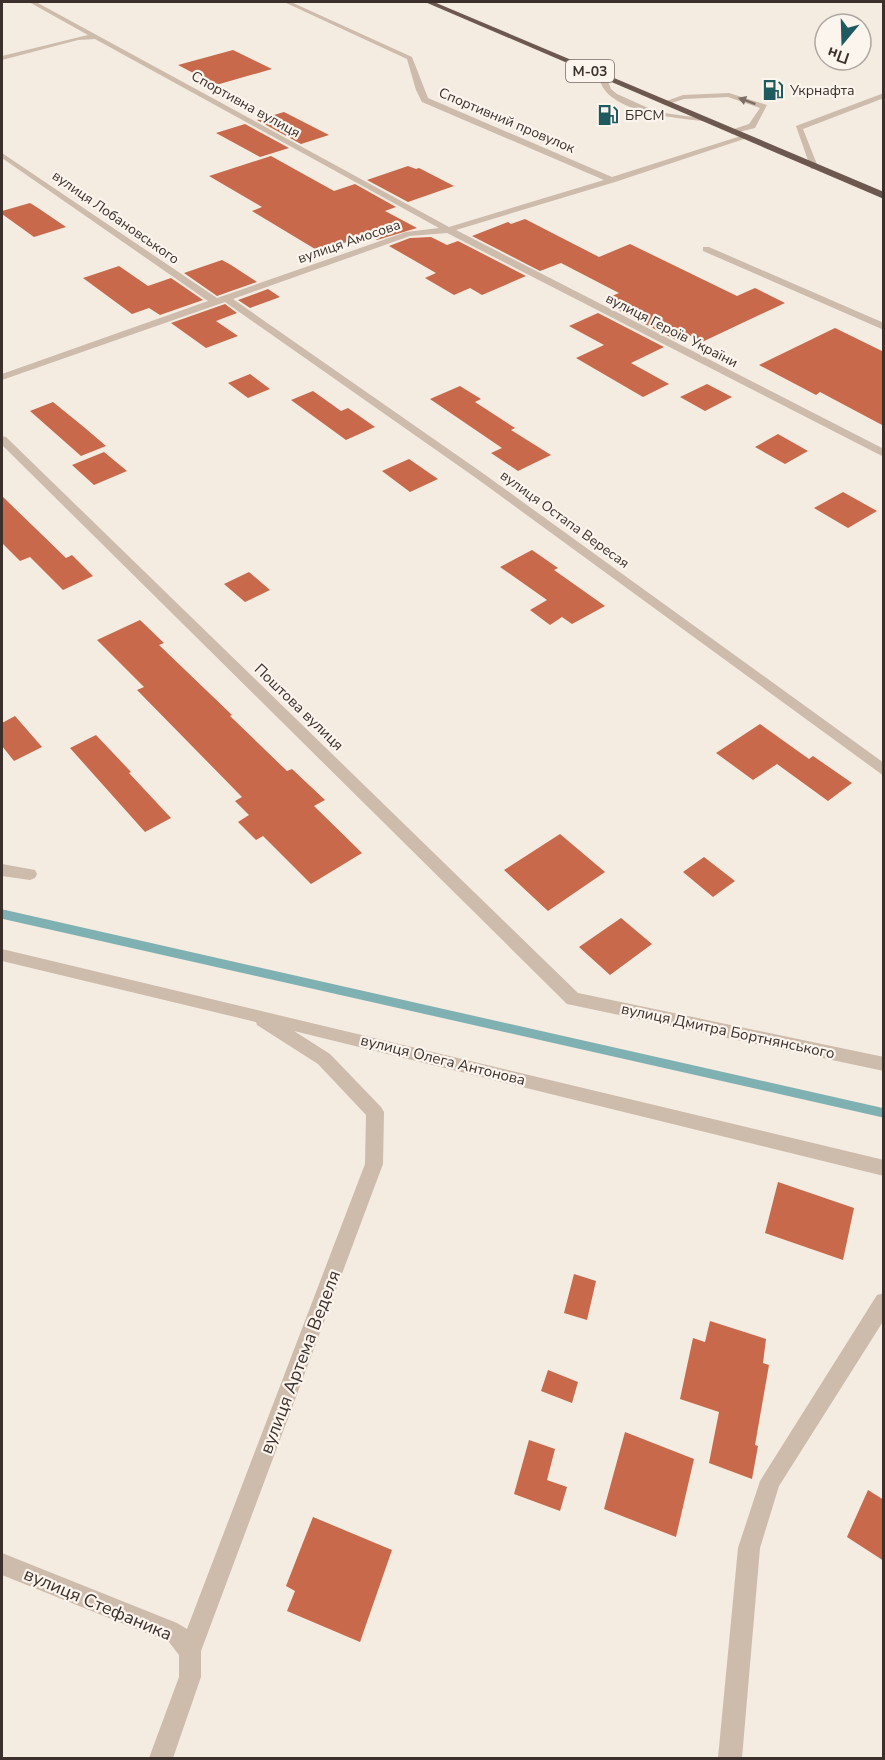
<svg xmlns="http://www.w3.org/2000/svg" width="885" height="1760" font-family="'Nunito Sans',sans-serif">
<rect width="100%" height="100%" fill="#f4ebe1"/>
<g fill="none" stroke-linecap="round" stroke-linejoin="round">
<path stroke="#7fb0b2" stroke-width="9" d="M2 914 884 1113"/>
</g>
<path fill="#c8694b" d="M233 50 272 69 216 85 178 65Z
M284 112 329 135 301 144 257 120Z
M245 124 289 148 260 157 216 133Z
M271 156 334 191 355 184 396 207 385 211 417 228 377 240 368 234 320 252 252 211 262 207 209 176Z
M408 166 416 169 419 168 454 186 408 202 367 180Z
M30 203 38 208 66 227 34 237 2 214V211Z
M525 219 599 257 630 244 737 296 755 288 785 303 702 342 689 335 678 341 612 307 618 304 607 298 619 293 561 263 540 271 472 236 508 222 511 224Z
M431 237 447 245 458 241 526 276 482 295 470 288 454 295 425 278 436 273 389 246 410 238Z
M222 260 231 265 257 282 217 296 184 273Z
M119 266 148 286 171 278 203 300 160 315 149 308 132 314 83 278Z
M268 289 280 297 250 308 238 300Z
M225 304 237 313 216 321 238 336 206 348 171 323Z
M598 313 664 347 631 363 669 384 643 397 576 358 604 345 569 326Z
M835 328 884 352V426L820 392 816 395 759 365Z
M250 374 270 389 248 398 228 383Z
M707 384 732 397 705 411 680 397Z
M460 386 481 399 475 402 515 428 511 430 551 455 518 471 491 453 502 448 430 399Z
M313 391 341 411 348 408 375 427 346 440 291 400Z
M53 402 85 428 106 446 81 456 30 411Z
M778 434 808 451 785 464 755 447Z
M104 452 127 471 94 485 72 465Z
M409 459 438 479 410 492 382 471Z
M843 492 877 511 848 528 814 508Z
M2 496 66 558 72 555 93 576 63 590 30 557 20 561 2 543Z
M532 550 558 568 554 570 605 606 572 624 562 617 550 625 530 610 547 600 500 567Z
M249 572 270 590 245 602 224 584Z
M140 620 164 643 159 645 232 715 230 716 287 771 292 769 325 800 314 806 362 853 311 884 263 836 256 840 238 822 249 815 235 801 242 797 137 690 144 687 97 640Z
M15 716 42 747 14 761 2 746V723Z
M760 724 809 759 813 756 852 783 828 801 777 764 753 780 716 753Z
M96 735 131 772 129 773 171 818 145 832 70 748Z
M560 834 605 872 548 911 504 870Z
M704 857 735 881 713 897 683 872Z
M621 918 652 944 610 975 579 947Z
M778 1182 854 1208 843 1260 765 1233Z
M574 1274 596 1281 587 1320 564 1313Z
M710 1321 766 1339 763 1363 769 1365 755 1445 758 1446 752 1479 709 1463 719 1412 680 1399 693 1338 705 1342Z
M548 1370 578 1382 572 1403 541 1391Z
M625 1432 694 1459 676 1537 604 1509Z
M529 1440 555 1449 547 1480 567 1487 560 1511 514 1494Z
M868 1490 884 1500V1561L847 1537Z
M313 1517 392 1550 360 1642 287 1611 295 1591 286 1586Z"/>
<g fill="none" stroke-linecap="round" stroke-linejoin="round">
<path fill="#cdbbac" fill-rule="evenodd" d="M599 74H605L611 89 617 94 657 112 707 119 703 121C675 118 600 112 599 74Z
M729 93 767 105 755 128 731 134V130L749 124 760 108 728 97 684 99 665 105 661 103 683 95Z
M884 93V98L803 129 818 167 811 169 796 126Z"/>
<path fill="#cdbbac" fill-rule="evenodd" d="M29 2H36L449 227 604 180 422 102 416 90 407 59 284 2H291L412 57 428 98 612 177 747 134V138L615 182 456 230 884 449V457L447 233 410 236 233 299 484 474 884 763V776L476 478 225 302 2 380V374L208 301 2 158V153L217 298 406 232 439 228 95 39 78 40 2 60V56L88 35Z
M703 247H709L884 323V330L703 251Z
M2 436 6 437 578 993 884 1057V1071L567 1004 2 445Z
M2 864 35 870 37 874 35 878 30 880 2 876Z
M2 949 884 1160V1176L294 1031 330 1054 381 1107 384 1112 383 1164 201 1651V1677L173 1758H149L179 1677V1655L169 1642 2 1575V1553L177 1623 187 1629 365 1164 366 1115 318 1064 257 1025 256 1022 2 961Z
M884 1293V1320L779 1486 760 1548 742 1758H718L738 1548 760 1481 877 1295Z"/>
<path fill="#6c584f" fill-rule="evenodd" d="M425 2H434L884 192V199Z"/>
</g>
<defs><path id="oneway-solid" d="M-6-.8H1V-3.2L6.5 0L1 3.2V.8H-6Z" transform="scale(1.5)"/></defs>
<use fill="#7d6f65" href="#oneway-solid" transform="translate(747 101) rotate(-160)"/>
<defs>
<symbol id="fuel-bare" viewBox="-9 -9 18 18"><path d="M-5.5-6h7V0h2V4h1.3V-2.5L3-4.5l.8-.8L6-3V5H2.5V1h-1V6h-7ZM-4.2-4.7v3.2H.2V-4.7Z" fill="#1f5a5e" stroke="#fbf5ee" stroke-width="2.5" paint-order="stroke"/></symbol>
</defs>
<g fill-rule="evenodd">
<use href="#fuel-bare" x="758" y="75" width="30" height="30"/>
<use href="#fuel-bare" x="593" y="100" width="30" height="30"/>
</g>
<g text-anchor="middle" stroke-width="4.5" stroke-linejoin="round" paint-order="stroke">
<rect fill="#fbf5ee" stroke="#756b66" stroke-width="1.5" x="566" y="60" width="48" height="22" rx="4.5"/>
<g font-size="14" font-weight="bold" fill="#3b302b">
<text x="590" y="76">М-03</text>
</g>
<g font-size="14" fill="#3b302b" stroke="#fbf5ee" text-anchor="start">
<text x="790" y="95">Укрнафта</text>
<text x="625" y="120">БРСМ</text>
</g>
<g font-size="14" fill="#3b302b" stroke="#fbf5ee">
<text transform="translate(246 104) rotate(29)" y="5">Спортивна вулиця</text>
<text transform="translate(507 120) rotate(23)" y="5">Спортивний провулок</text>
<text transform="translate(116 217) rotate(35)" y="5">вулиця Лобановського</text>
<text transform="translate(349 241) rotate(-19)" y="5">вулиця Амосова</text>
<text transform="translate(672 330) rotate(27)" y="5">вулиця Героїв України</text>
<text transform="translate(565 519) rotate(36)" y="5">вулиця Остапа Вересая</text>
</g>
<g font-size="15" fill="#3b302b" stroke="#fbf5ee">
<text transform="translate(299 707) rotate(44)" y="5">Поштова вулиця</text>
<text transform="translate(728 1031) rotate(12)" y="5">вулиця Дмитра Бортнянського</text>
<text transform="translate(443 1060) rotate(14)" y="5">вулиця Олега Антонова</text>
</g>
<g font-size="18" fill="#3b302b" stroke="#fbf5ee">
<text transform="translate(300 1362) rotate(-69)" y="6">вулиця Артема Веделя</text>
<text transform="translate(98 1604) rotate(23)" y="6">вулиця Стефаника</text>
</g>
</g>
<rect width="885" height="1760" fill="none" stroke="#3b302b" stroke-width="6"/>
<g transform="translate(843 42) rotate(199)"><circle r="28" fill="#fbf5ee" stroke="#aea6a0" stroke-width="1.5"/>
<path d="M0-4.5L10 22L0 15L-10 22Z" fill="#1f5a5e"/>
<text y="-9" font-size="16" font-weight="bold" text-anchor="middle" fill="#3b302b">Пн</text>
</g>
</svg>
